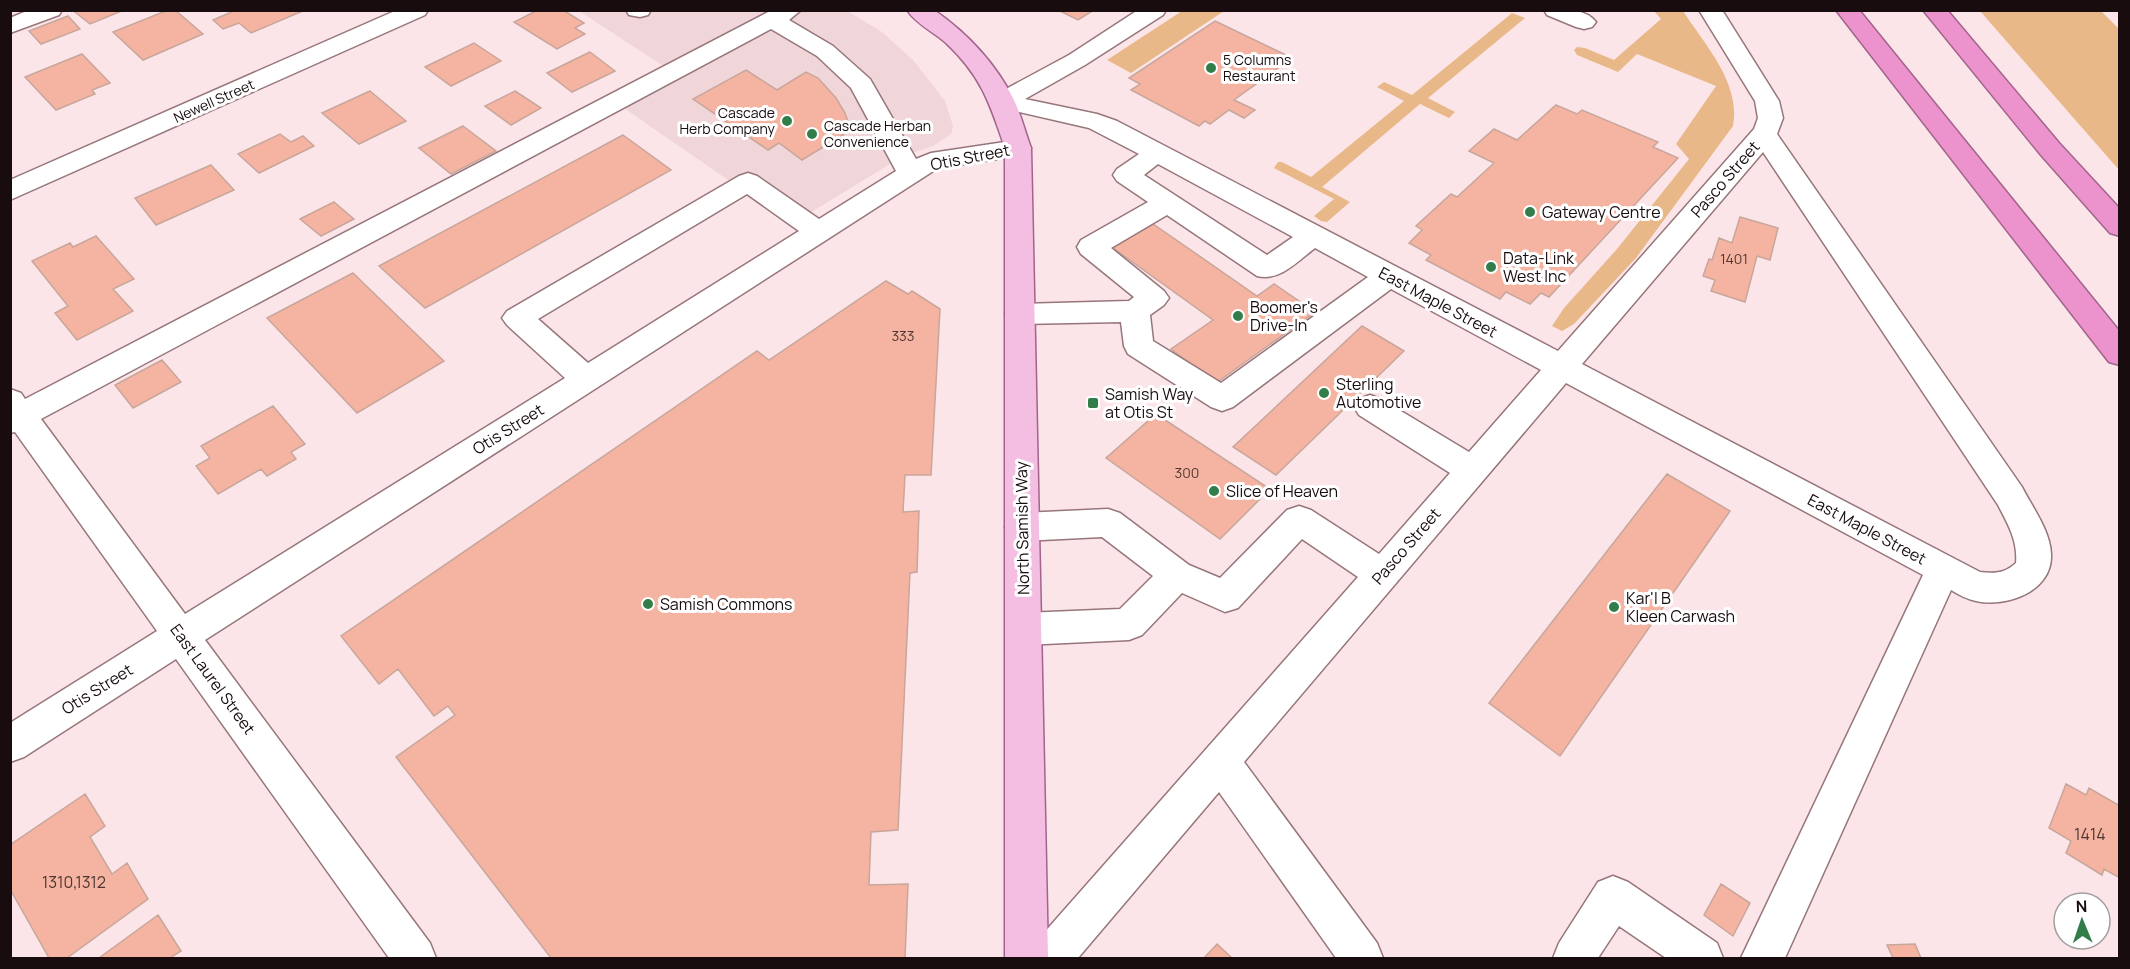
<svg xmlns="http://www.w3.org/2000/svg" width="2130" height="969" font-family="Manrope,sans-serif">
<rect width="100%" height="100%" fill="#fce5e8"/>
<path fill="#f0d5d9" d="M579 11H847L882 32 913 60 945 101 953 126 951 134 933 146 903 156 792 224 618 104 674 73Z"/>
<path fill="#e8b889" d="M1182 11H1224L1131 73 1107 60Z
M1654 11H1683C1705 45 1741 83 1733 126L1636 258 1574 324 1562 331 1552 326 1564 308 1617 249 1689 159 1676 144 1716 86 1637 54 1618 72 1577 55 1574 50 1577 47 1585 48 1614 60 1661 19Z
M1980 11H2101L2119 29V170Z
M1512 13 1525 18 1428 98 1455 112 1449 118 1420 104 1322 187 1350 202 1327 222 1321 221 1314 216 1334 199 1274 168 1278 162H1282L1311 177 1404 101 1377 87 1384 82 1412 95Z"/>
<path fill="#f5b4a1" stroke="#c8a69c" stroke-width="1.5" d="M78 10H124L90 24 75 12Z
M168 10H175L203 34 143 60 113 32Z
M236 10H305L251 33 239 23 223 29 213 20Z
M538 10H563L584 23 575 28 585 34 557 49 514 22Z
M1058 10H1094L1078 20Z
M68 16 80 29 41 44 29 31Z
M1215 21 1292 58 1234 100 1255 110 1244 118 1229 110 1210 124 1205 121 1199 126 1131 90 1140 84 1129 78Z
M474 43 501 61 451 86 425 67Z
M590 52 615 71 572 92 547 73Z
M82 54 110 83 92 90 95 94 56 110 25 77Z
M746 70 777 90 806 72 818 78 836 98 845 113 851 130 802 160 779 143 768 150 693 99Z
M370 91 406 121 359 144 322 113Z
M515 91 541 108 511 125 485 106Z
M1556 105 1577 114 1582 110 1658 142 1653 147 1678 158 1549 297 1541 293 1530 304 1506 292 1500 299 1426 260 1431 255 1409 243 1422 230 1416 226 1451 194 1457 197 1494 163 1469 151 1494 129 1517 140Z
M463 126 496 151 451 174 419 148Z
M280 134 291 142 303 136 314 146 259 173 238 154Z
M623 135 671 170 425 308 379 266Z
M211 165 234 190 156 225 135 198Z
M334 202 354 219 321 236 300 219Z
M1740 217 1778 228 1770 260 1757 256 1745 302 1711 291 1715 280 1703 276 1709 259 1712 260 1719 238 1732 243Z
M1146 219 1257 296 1274 284 1315 312 1216 383 1171 349 1213 320 1106 243Z
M96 236 134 279 113 289 133 311 77 340 55 313 68 306 32 261 70 243 73 247Z
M353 273 444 361 357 413 267 318Z
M886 281 908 294 912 291 940 309 931 475H905L903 512 919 511 917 572 910 573 898 830 871 832 869 885 908 884 905 958H551L396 757 455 715 448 706 434 716 398 669 379 684 341 636 757 351 769 360Z
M1362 326 1404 351 1276 475 1233 447Z
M162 360 181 382 133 408 115 385Z
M273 406 305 444 291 452 296 459 267 476 261 469 218 494 196 466 210 458 201 446Z
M1156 414 1270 489 1220 539 1106 458Z
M1667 474 1730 511 1560 756 1489 703Z
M2066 784 2086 795 2089 788 2120 806V878L2104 869 2102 875 2066 853 2071 841 2049 828Z
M85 794 105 826 90 837 112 874 127 863 148 899 67 958H49L10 889V845Z
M1721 884 1750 903 1733 936 1704 915Z
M158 915 181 951 170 958H99Z
M1217 944 1232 958H1204Z
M1915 944 1921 958H1880H1893L1887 945Z"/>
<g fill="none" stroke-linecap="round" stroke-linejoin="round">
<defs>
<path id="minor" d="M29 10H62L59 15 10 33V18Z
M397 10H428L425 15 10 200V180Z
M626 10H651L648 15 640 17 629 15Z
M772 10H801L789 20 833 46 870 79 916 159 931 153 1018 140 1027 142 1031 148 1027 154 1018 156 938 168 205 640 430 943 436 958H389L176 659 24 757 10 762V723L157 631 15 432 10 433V389L21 393 25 399ZM771 29 817 56 851 88 896 171 819 219 757 176 748 173 739 176 507 311 502 318 507 325 565 378 185 614 41 419ZM747 194 799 231 588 363 538 319Z
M1138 10H1166L1163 15 1085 65 1025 99 1097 114 1117 121 1558 351 1754 129 1758 118 1755 101 1699 10H1722L1779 101 1783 118 1777 134 2022 487C2032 507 2050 530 2051 554 2053 591 2007 608 1976 601 1967 599 1959 595 1951 590L1785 958H1741L1923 575 1566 383 1244 762 1377 943 1383 958H1336L1219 792 1078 958H1029L1035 943 1358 577 1302 539 1238 608 1225 612 1182 593 1142 635 1129 640 1024 645 1011 640 1006 629 1011 618 1024 613 1120 609 1153 576 1102 537 1022 541 1010 537 1005 527 1010 517 1022 513 1108 509 1120 513 1189 565 1220 578 1287 510 1299 506 1311 510 1379 554 1450 473 1359 415 1354 407 1359 399 1370 395 1381 399 1469 452 1541 370 1391 289 1233 407 1222 411 1211 407 1128 354 1124 346 1121 322 1020 324 1010 321 1005 314 1010 307 1020 304 1129 301 1134 297 1081 254 1077 247 1081 240 1148 202 1117 181 1113 175 1117 169 1139 154 1089 128 993 106 990 101 993 96 1069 55ZM1763 152 1998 505C2008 524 2018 541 2016 563 2005 573 1995 574 1980 572L1582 364ZM1158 164 1293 237 1267 255 1144 175ZM1167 215 1257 276C1279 282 1298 261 1315 248L1368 277 1221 383 1153 341 1150 315 1164 305 1169 298 1164 291 1111 248Z
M1544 10C1560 10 1585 7 1596 22L1592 27 1584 29 1576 27 1547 15Z
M1613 876 1628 882 1717 943 1723 958H1666L1619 926 1598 958H1553L1559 943 1598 882Z"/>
<path id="major" d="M907 10H934C967 33 996 64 1014 100 1021 115 1025 132 1031 148L1048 958H1005V148C990 104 982 77 946 43 934 32 916 24 907 10Z"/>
<path id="highway" d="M1836 10H1859L2120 332V365L2109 362Z
M1923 10H1947L2059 143 2120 209V236L2110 233 2041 155Z"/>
</defs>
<use href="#minor" stroke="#96767a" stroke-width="3"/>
<use href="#major" stroke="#a2648b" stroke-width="3"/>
<use href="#highway" stroke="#a2648b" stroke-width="3"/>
<use href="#minor" fill="#fff" fill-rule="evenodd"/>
<use href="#major" fill="#f4bee2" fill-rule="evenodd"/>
<use href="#highway" fill="#ec93ce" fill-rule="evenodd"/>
</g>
<g fill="#337d4b" stroke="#fff" stroke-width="2">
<circle cx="1211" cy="68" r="6"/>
<circle cx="787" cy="121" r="6"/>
<circle cx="812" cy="134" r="6"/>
<circle cx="1530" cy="212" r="6"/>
<circle cx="1491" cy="267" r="6"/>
<circle cx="1238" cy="316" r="6"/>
<circle cx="1324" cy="393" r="6"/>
<rect x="1087" y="397" width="12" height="12" rx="3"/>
<circle cx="1214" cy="491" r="6"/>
<circle cx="648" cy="604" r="6"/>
<circle cx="1614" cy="607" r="6"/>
</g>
<g text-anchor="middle" stroke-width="6" stroke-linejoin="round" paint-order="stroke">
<g font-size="14" fill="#180c0e" stroke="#fff" text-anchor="start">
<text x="1223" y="65">5 Columns<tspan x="1223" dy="16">Restaurant</tspan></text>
<text x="775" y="118" text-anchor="end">Cascade<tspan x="775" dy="16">Herb Company</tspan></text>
<text x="824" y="131">Cascade Herban<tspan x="824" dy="16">Convenience</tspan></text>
</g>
<g font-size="14" fill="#180c0e" stroke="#fff">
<text transform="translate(214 101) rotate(-24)" y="5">Newell Street</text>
</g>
<g font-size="14" fill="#4f3633">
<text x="1734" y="264">1401</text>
<text x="903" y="341">333</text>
<text x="1187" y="478">300</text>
</g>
<g font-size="16" fill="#180c0e" stroke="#fff">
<text transform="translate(970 157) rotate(-11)" y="6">Otis Street</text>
<text transform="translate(1725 179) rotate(-49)" y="6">Pasco Street</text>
<text transform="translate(1438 302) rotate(28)" y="6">East Maple Street</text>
<text transform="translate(508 429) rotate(-32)" y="6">Otis Street</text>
<text transform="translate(1022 528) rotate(-91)" y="6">North Samish Way</text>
<text transform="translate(1867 529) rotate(28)" y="6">East Maple Street</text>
<text transform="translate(1406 546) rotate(-49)" y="6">Pasco Street</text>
<text transform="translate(213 679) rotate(54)" y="6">East Laurel Street</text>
<text transform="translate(97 689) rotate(-32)" y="6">Otis Street</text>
</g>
<g font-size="16" fill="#180c0e" stroke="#fff" text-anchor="start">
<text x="1542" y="218">Gateway Centre</text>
<text x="1503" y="264">Data-Link<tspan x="1503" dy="18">West Inc</tspan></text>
<text x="1250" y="313">Boomer's<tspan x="1250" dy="18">Drive-In</tspan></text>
<text x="1336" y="390">Sterling<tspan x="1336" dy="18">Automotive</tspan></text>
<text x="1105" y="400">Samish Way<tspan x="1105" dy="18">at Otis St</tspan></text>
<text x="1226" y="497">Slice of Heaven</text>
<text x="1626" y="604">Kar'l B<tspan x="1626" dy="18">Kleen Carwash</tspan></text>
<text x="660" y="610">Samish Commons</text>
</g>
<g font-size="16" fill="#4f3633">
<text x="2090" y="840">1414</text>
<text x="74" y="888">1310,1312</text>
</g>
</g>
<rect width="2130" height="969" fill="none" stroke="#180c0e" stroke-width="24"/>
<g transform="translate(2082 921) rotate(358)"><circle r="28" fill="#ffffff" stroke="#a39e9f" stroke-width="1.5"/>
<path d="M0-4.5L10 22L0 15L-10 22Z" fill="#337d4b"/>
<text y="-9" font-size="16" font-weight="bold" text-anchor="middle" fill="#180c0e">N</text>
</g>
</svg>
